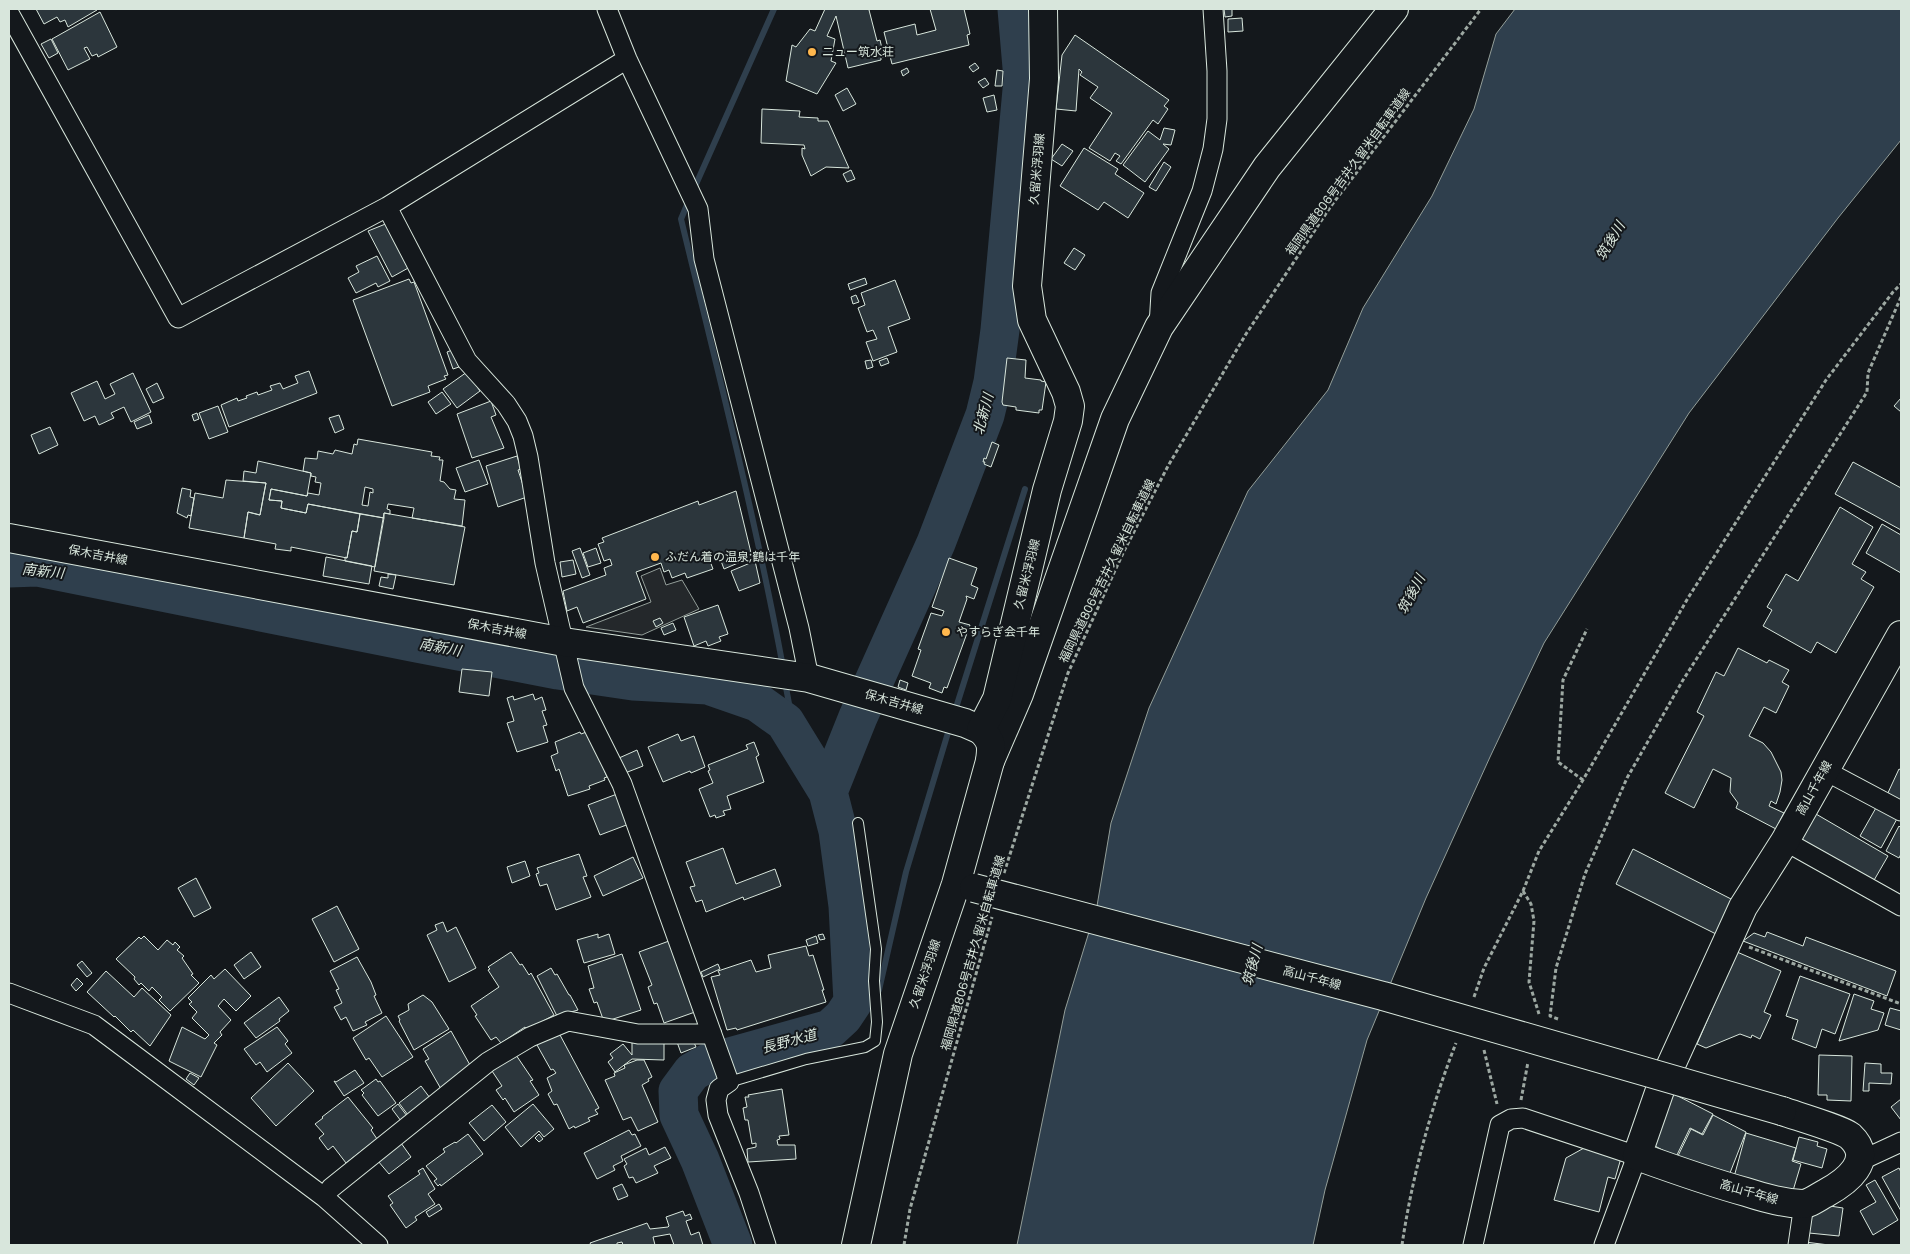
<svg xmlns="http://www.w3.org/2000/svg" width="1910" height="1254" font-family="Poppins,'Noto Sans JP',sans-serif">
<rect width="100%" height="100%" fill="#14181c"/>
<path fill="#24282b" stroke="#939e99" d="M660 568 666 585 682 580 699 609 642 635 586 627 651 602 641 576Z"/>
<path fill="#2f3f4d" stroke="#939e99" d="M1515 9H1901V140L1838 218 1689 413 1544 643 1490 757 1426 898 1367 1040 1325 1190 1313 1245H1017L1065 1010 1097 906 1111 823 1149 708 1248 491 1328 390 1363 308 1432 196 1474 109 1496 34Z"/>
<g fill="none" stroke-linecap="round" stroke-linejoin="round">
<path stroke="#2f3f4d" stroke-width="6" d="M693 191 774 9
M689 200 681 219C717 368 755 516 783 667
M954 714 1025 489
M785 722 790 709 785 682
M853 1002 879 990 906 872 950 726"/>
<path stroke="#2f3f4d" stroke-width="39" d="M9 568 37 567 416 643 558 670 633 681 708 685 757 702 785 722 828 792 838 831 848 906 853 1002 843 1017 830 1029 708 1063 692 1072 678 1091 679 1115 700 1160 733 1245
M828 792 858 717 936 543 985 415 993 382 1000 330 1023 79 1017 9"/>
</g>
<path fill="#2c363c" stroke="#d8e6dc" fill-rule="evenodd" d="M36 9H96L97 10 68 27 65 20 60 22 57 17 44 24Z
M825 9H871L869 10 877 41 880 40 884 57H881V60L848 68 836 16 827 36 835 39 831 61 836 63 817 94 786 81 792 45 796 47 810 29 815 31Z
M930 9H964L970 34 967 35 969 45 892 64 884 32 915 24 917 35 936 30Z
M1224 9H1232V16L1225 17Z
M100 12 117 47 98 57 97 54 92 56 87 47 84 48 90 59 68 70 52 39Z
M1242 18 1243 31 1228 32V19Z
M1075 35 1169 100 1164 106 1168 109 1158 124 1153 120 1121 164 1116 161 1120 156 1115 153 1110 161 1089 148 1112 113 1090 98 1098 87 1080 75 1082 72 1079 69 1076 111 1056 109 1062 55Z
M51 39 58 53 49 58 41 44Z
M975 63 979 68 973 72 969 67Z
M907 68 909 72 903 76 901 71Z
M997 70 1003 71 1002 86H995Z
M985 78 989 84 983 88 978 82Z
M847 88 856 104 843 111 835 95Z
M994 95 997 110 987 112 983 98Z
M762 109 800 111 799 117 818 118V121H828L849 168 826 167 811 176 802 155V148L805 149 804 145 761 143Z
M1164 128 1175 130 1171 145 1163 144 1169 149 1145 182 1123 165 1148 131 1160 140Z
M1062 144 1073 151 1062 166 1051 159Z
M1084 148 1118 169 1115 174 1144 193 1128 218 1104 202 1098 210 1060 186Z
M1164 162 1171 167 1156 191 1149 187Z
M851 170 855 179 847 182 843 174Z
M388 223 410 267 392 277 368 231Z
M1074 248 1085 255 1075 270 1064 263Z
M377 256 390 281 378 287 376 283 356 293 348 278 359 272 356 266Z
M865 278 867 284 850 290 848 284Z
M409 279 411 283 414 282 448 375 444 376 446 379 428 386 430 392 392 406 353 300Z
M895 280 910 319 888 327 897 352 873 361 866 342 877 339 873 330 867 332 858 308 865 305 861 293Z
M856 295 859 302 853 304 851 297Z
M452 350 459 367 453 369 447 352Z
M887 358 889 363 881 366 879 361Z
M1007 358 1026 360 1025 378 1041 380V381L1046 382 1042 410H1039V413L1016 410V407L1003 405 1002 402Z
M871 360 873 367 867 369 865 361Z
M309 371 317 393 229 427 221 405 237 398 238 401 247 398 246 396 257 392 258 395 272 390 270 386 280 383 283 389 298 383 295 376Z
M467 372 480 391 457 408 443 389Z
M133 373 151 412 131 422 124 407 111 413 114 418 99 425 95 416 84 421 71 393 97 381 105 399 115 394 110 384Z
M157 383 164 398 153 403 146 389Z
M442 392 451 404 436 414 428 402Z
M1901 398V412L1894 406Z
M491 401 496 415 491 417 504 448 472 458 457 414Z
M218 406 228 432 209 439 199 413Z
M197 413 199 419 194 421 192 415Z
M149 415 152 423 137 429 134 422Z
M339 415 344 429 335 433 329 418Z
M50 427 58 445 39 454 31 435Z
M358 439 432 452 431 456 440 457 439 460H443L440 481 444 482 450 489 456 490 454 499 465 500 462 526 412 518 414 508 388 504 387 509 390 510V514L384 513V518L308 504 306 513 281 508 282 501 269 500 271 489 307 496 308 493 319 495 321 483 315 482 316 477 311 476V473L303 471 305 458 317 459 318 451 333 454 335 450 352 454 354 444 357 445ZM365 487 373 489V493L370 492 368 506 362 505Z
M992 442 999 445 991 467 984 464 985 462H983L984 458 986 459Z
M517 456 521 469 518 470 527 497 498 507 486 466Z
M479 460 488 484 465 492 456 468Z
M258 461 311 473 307 496 271 489 269 500 282 501 281 508 306 513 308 504 360 514 357 532 352 531 347 558 291 547V551L275 549 276 544 244 538 248 512 260 515 264 493 266 483 243 481 244 471 256 473Z
M1853 462 1901 488V530L1835 494Z
M226 480 266 483 260 515 248 512 244 538 189 528 195 493 223 498Z
M182 488 191 490 190 497 194 498 191 516 188 515 187 518 177 513Z
M736 491 752 557 724 569 718 553 708 556 713 569 687 578 685 573 672 578 669 570 664 572 661 563 636 572 646 599 583 623 577 607 567 611 563 591 606 575 604 568 612 565 610 559 604 561 598 544 604 542 602 538 698 501 699 505Z
M1840 507 1873 527 1852 564 1866 572 1861 579 1874 587 1836 653 1817 642 1811 653 1763 626 1772 610 1767 607 1786 574 1798 581Z
M384 513 465 527 454 585 374 571Z
M360 514 384 518 375 567 345 561V557L347 558 352 531 357 532Z
M1882 524 1901 535V573L1866 553Z
M580 548 590 575 582 578 572 551Z
M596 548 601 563 588 567 583 553Z
M326 557 372 566 369 584 323 576Z
M949 558 977 568 971 585 978 588 974 599 966 596 967 599 959 622 970 625 947 688 944 687 942 693 929 688 931 683 912 676 921 650 918 649 931 613 942 616 944 611 932 607Z
M573 560 576 574 562 577 560 562Z
M755 561 760 583 739 591 731 571Z
M388 574 396 575 393 589 379 586 381 577 388 578Z
M718 605 728 634 719 637 721 641 708 646 706 641 694 646 684 617Z
M660 618 663 623 656 627 653 621Z
M673 623 676 630 664 635 661 628Z
M1738 648 1767 663 1769 660 1789 670 1782 682 1789 686 1776 713 1764 707 1749 736 1763 743 1771 752 1781 772 1782 780 1780 792 1776 804 1771 801 1769 806 1784 813 1776 829 1736 808 1738 803 1730 792 1731 778 1713 769 1694 808 1665 793 1704 716 1697 712 1716 672 1724 676Z
M462 669 492 672 489 696 459 692Z
M900 680 908 683 906 690 898 687Z
M533 694 535 700 542 697 546 710 542 711 547 725 543 726 548 742 517 752 507 723 514 721 507 698 513 696 514 700Z
M589 731 607 777 604 778 605 780 589 786 590 789 568 796 559 769 556 771 551 756 558 753 555 742 580 732 581 734Z
M678 734 681 741 694 736 705 767 691 773 690 771 663 782 648 747Z
M754 742 759 755 756 757 764 782 727 796 731 809 723 811 725 815 716 818 715 815 710 817 699 789 713 783 708 771 710 770 708 765 748 749 746 745Z
M637 750 643 766 625 773 619 758Z
M1899 769 1901 770V804L1886 797Z
M617 794 629 824 600 835 588 805Z
M1877 806 1898 817 1881 848 1860 836Z
M1816 814 1888 856 1873 882 1799 842Z
M1899 826 1901 828V854L1899 858 1886 851Z
M723 848 736 884 775 869 781 886 744 900 743 897 706 912 702 900 696 902 690 887 695 886 686 862Z
M1633 849 1733 900 1716 934 1616 884Z
M579 854 587 876 583 877 591 897 556 910 547 884 540 886 536 874 539 873 537 868Z
M633 857 643 878 603 896 594 876Z
M525 861 530 876 512 883 507 867Z
M196 878 211 908 194 917 178 888Z
M337 906 359 949 334 962 312 919Z
M443 922 447 932 456 927 476 968 449 982 427 935 437 930 435 925Z
M1767 932 1803 946 1806 937 1896 971 1887 996 1743 941 1754 933 1765 937Z
M598 934V938L609 934 615 954 584 963 577 940Z
M823 934 825 939 820 940 818 935Z
M144 936 158 950 167 940 173 945 175 942 180 947 177 950 184 956 182 958 193 974 191 975 199 983 170 1011 159 1000 162 997 152 987 149 991 141 983 139 985 134 979 135 977 116 959 139 937 141 939Z
M816 936 818 943 808 946 806 940Z
M669 941 695 1012 664 1023 657 1003 654 1004 648 987 652 985 639 952Z
M806 946 809 956 813 955 824 990H822L826 1002 737 1030 736 1028 727 1030 711 977 720 975 718 971 751 960 756 972 771 968 768 955Z
M251 952 261 967 244 979 234 965Z
M511 952 520 965 522 964 529 975 531 973 554 1015 527 1030 525 1027 501 1043 496 1037 491 1040 475 1016 477 1015 471 1006 499 987 488 970 490 969 488 967Z
M1737 952 1781 971 1764 1012 1771 1015 1760 1039 1752 1035 1751 1038 1740 1034 1706 1048 1697 1044Z
M622 954 641 1010 604 1022 597 1002 594 1003 589 989 594 988 588 966Z
M357 957 371 982 376 995 374 996 382 1013 365 1022 367 1025 353 1031 346 1017 341 1020 334 1007 342 1003 336 990 339 989 330 971Z
M82 961 92 973 87 977 77 965Z
M718 964 720 969 703 977 701 972Z
M551 968 555 975 557 974 569 995H570L578 1010 557 1016 537 976Z
M225 969 251 996 236 1011 224 999 218 1006 231 1020 220 1032 222 1035 214 1043 217 1045 201 1077 169 1061 182 1027 205 1039 209 1035 192 1018 197 1012 189 1004 192 1002 188 998 211 975 214 979Z
M106 971 134 997 142 988 171 1015 150 1046 133 1030 131 1032 115 1016 114 1017 87 992Z
M1800 976 1850 994 1835 1034 1822 1029 1816 1048 1792 1039 1798 1020 1786 1016Z
M77 978 83 984 76 991 71 985Z
M1854 994 1874 1001 1871 1009 1884 1013 1878 1030 1839 1041Z
M423 995 432 1002 449 1029 414 1050 399 1021 400 1020 398 1016 409 1010 408 1004Z
M279 997 289 1011 279 1019 280 1021 256 1038 244 1023Z
M1890 1008 1901 1011V1030L1885 1025Z
M386 1016 413 1057 382 1077 369 1058 366 1060 353 1038Z
M277 1027 288 1041 285 1044 292 1053 267 1072 260 1062 256 1065 244 1049Z
M451 1031 470 1065 441 1089 425 1061 429 1059 423 1049Z
M560 1035 599 1108 595 1110 598 1114 588 1118 590 1121 575 1128 574 1126 569 1129 557 1104 554 1105 548 1094 552 1091 547 1078 556 1073 553 1069 551 1070 537 1045 539 1042Z
M692 1038 696 1047 681 1053 677 1042Z
M632 1042H664V1060L632 1059 615 1072 608 1062 613 1058 610 1054 623 1044 632 1055Z
M516 1055 533 1080 530 1081 539 1095 514 1112 505 1098 503 1100 496 1090 502 1086 492 1071Z
M1819 1055 1852 1056 1851 1101 1827 1100V1095H1818Z
M637 1060H644L652 1077 648 1079 649 1081 642 1085 658 1122 638 1131 631 1117 623 1120 605 1080 615 1076 614 1073 625 1068 624 1065Z
M288 1063 314 1091 276 1126 251 1098Z
M1865 1063 1881 1064V1073H1892L1891 1084 1869 1083V1091H1863Z
M355 1070 364 1083 344 1096 334 1081 336 1082Z
M190 1073 199 1078 194 1085 186 1079Z
M376 1079 378 1082 380 1081 396 1103 378 1116 362 1095 364 1093 361 1090Z
M421 1086 430 1098 408 1115 399 1103Z
M782 1089 789 1135 779 1136 780 1139 777 1140 778 1145H795L796 1159 748 1162 747 1149 756 1147V1143L752 1144 748 1120H745L743 1108 747 1107 745 1097H749L748 1095Z
M1674 1094 1713 1114 1702 1134 1690 1128 1676 1157 1653 1145 1652 1137Z
M348 1097 373 1128 371 1130 377 1139 346 1163 333 1146 328 1150 319 1138 324 1134 315 1124 323 1118 322 1117Z
M1901 1099V1120L1891 1107Z
M398 1104 407 1116 401 1121 392 1109Z
M533 1104 554 1129 544 1137 539 1131 521 1147 505 1127Z
M492 1105 506 1122 484 1141 469 1123Z
M1713 1115 1746 1132 1728 1178 1677 1158 1691 1129 1703 1135Z
M629 1130 632 1135 635 1134 641 1146 621 1156 623 1161 613 1166 615 1170 597 1179 584 1153Z
M1746 1133 1796 1148 1792 1161 1801 1164 1792 1194 1734 1177Z
M468 1134 483 1154 441 1186 440 1184 438 1186 434 1181 437 1179 426 1166 445 1152 443 1149 455 1142 456 1143Z
M539 1134 543 1139 539 1142 535 1138Z
M1799 1137 1818 1142 1817 1146 1827 1149 1822 1168 1793 1160Z
M401 1143 411 1157 389 1174 378 1161Z
M665 1147 671 1158 654 1166 658 1173 636 1183 633 1177 629 1178 624 1166 627 1164 624 1159 646 1148 649 1155Z
M1584 1148 1621 1158 1615 1179 1608 1177 1599 1212 1554 1200 1566 1158Z
M423 1168 435 1189 428 1194 435 1204 415 1217 417 1220 406 1228 390 1205 393 1203 388 1196 420 1174 418 1171Z
M1899 1168 1901 1172V1211L1882 1177Z
M1875 1180 1898 1220 1873 1235 1860 1211 1876 1202 1866 1185Z
M622 1184 628 1196 618 1200 613 1188Z
M439 1204 442 1209 429 1217 426 1212Z
M1830 1206 1843 1208 1839 1236 1809 1233 1810 1218Z
M683 1211 685 1216 690 1214 692 1219 686 1221 691 1235 699 1232 703 1245H674L670 1234 653 1237 655 1245H623L622 1242 617 1243V1245H591L590 1243 647 1223 650 1229 668 1227 669 1226 666 1217Z
M1805 1242 1829 1245H1804Z"/>
<g fill="none" stroke-linecap="round" stroke-linejoin="round">
<defs>
<path id="lane" d="M729 1082 806 1059 865 1047 875 1041 877 1022 874 981 876 949 858 823"/>
<path id="street" d="M607 9 627 59 698 209 704 259 799 628 809 678
M9 13 178 318 387 207 627 59
M387 207 467 361 506 404 517 421 523 436 528 457 545 563 574 688 622 784 729 1082 719 1089 716 1100 718 1115 749 1193 766 1245
M1159 326 1161 293 1202 191 1213 149 1217 119V71L1213 9
M1824 770 1901 811
M1785 841 1901 906
M9 993 94 1025 324 1197 378 1245
M1860 1161 1901 1142
M324 1197 331 1188 488 1062 530 1037 568 1021 638 1034H712
M1473 1245 1500 1125 1511 1119 1523 1118 1637 1156 1604 1245
M1798 1245 1804 1204"/>
<path id="secondary" d="M9 538 564 642 809 678 965 723 981 730
M990 761 1019 694 1115 419 1159 327 1267 167 1394 9
M1782 1111C1796 1116 1841 1129 1850 1136 1876 1160 1846 1182 1826 1193 1818 1197 1810 1204 1802 1204 1782 1203 1764 1198 1746 1192 1709 1182 1673 1169 1637 1156L1661 1087 1743 907 1785 841 1901 635"/>
<path id="primary" d="M856 1245 898 1054 956 884 990 761C992 746 992 741 981 730L997 699 1047 490 1068 421 1070 406 1066 392 1032 320 1027 286 1044 79 1043 9"/>
</defs>
<use href="#lane" stroke="#d8e6dc" stroke-width="12"/>
<use href="#street" stroke="#d8e6dc" stroke-width="21"/>
<use href="#secondary" stroke="#d8e6dc" stroke-width="30"/>
<use href="#primary" stroke="#d8e6dc" stroke-width="30"/>
<path stroke="#9da8a2" stroke-width="3" stroke-dasharray="4 2.5" stroke-linecap="butt" d="M1583 780 1558 762 1563 680 1587 629
M1004 873 1068 673 1124 551 1168 466 1246 334 1331 206 1481 9
M1523 891 1531 904 1534 921 1529 982 1539 1014
M1749 947 1901 1004
M1474 997 1484 968 1523 891 1539 851 1583 780 1688 598 1826 380 1893 292 1901 284
M1558 1019 1550 1016 1556 968 1585 874 1627 778 1683 680 1867 392 1868 373 1901 297
M1484 1050 1497 1104
M1521 1100 1528 1062
M904 1245 910 1209 992 917
M1402 1245C1412 1177 1431 1107 1456 1043"/>
<use href="#lane" stroke="#14181c" stroke-width="10"/>
<use href="#street" stroke="#14181c" stroke-width="19"/>
<use href="#secondary" stroke="#14181c" stroke-width="28"/>
<use href="#primary" stroke="#14181c" stroke-width="28"/>
<defs>
<path id="secondary-bridge" d="M974 888 1383 996 1782 1111"/>
</defs>
<use href="#secondary-bridge" stroke="#d8e6dc" stroke-width="30" stroke-linecap="butt"/>
<use href="#secondary-bridge" stroke="#14181c" stroke-width="28"/>
</g>
<g fill="#ffb74d" stroke="#14181c" stroke-width="2">
<circle cx="812" cy="52" r="5"/>
<circle cx="655" cy="557" r="5"/>
<circle cx="946" cy="632" r="5"/>
</g>
<g text-anchor="middle" stroke-width="4" stroke-linejoin="round" paint-order="stroke">
<g font-size="12" fill="#d8e6dc" stroke="#14181c" text-anchor="start">
<text x="822" y="56">ニュー筑水荘</text>
<text x="665" y="561">ふだん着の温泉;鶴は千年</text>
<text x="956" y="636">やすらぎ会千年</text>
</g>
<g font-size="12" fill="#d8e6dc" stroke="#14181c">
<text transform="translate(1037 169) rotate(-85)" y="4">久留米浮羽線</text>
<text transform="translate(1348 172) rotate(-54)" y="4">福岡県道806号吉井久留米自転車道線</text>
<text transform="translate(98 555) rotate(11)" y="4">保木吉井線</text>
<text transform="translate(1107 571) rotate(-64)" y="4">福岡県道806号吉井久留米自転車道線</text>
<text transform="translate(1027 574) rotate(-76)" y="4">久留米浮羽線</text>
<text transform="translate(497 629) rotate(11)" y="4">保木吉井線</text>
<text transform="translate(894 702) rotate(16)" y="4">保木吉井線</text>
<text transform="translate(1814 788) rotate(-61)" y="4">高山千年線</text>
<text transform="translate(973 953) rotate(-74)" y="4">福岡県道806号吉井久留米自転車道線</text>
<text transform="translate(925 974) rotate(-71)" y="4">久留米浮羽線</text>
<text transform="translate(1312 978) rotate(15)" y="4">高山千年線</text>
<text transform="translate(1749 1192) rotate(16)" y="4">高山千年線</text>
</g>
<g font-size="14" font-style="italic" fill="#d8e6dc" stroke="#14181c">
<text transform="translate(1610 241) rotate(-59)" y="5">筑後川</text>
<text transform="translate(983 414) rotate(-75)" y="5">北新川</text>
<text transform="translate(43 571) rotate(6)" y="5">南新川</text>
<text transform="translate(1411 594) rotate(-62)" y="5">筑後川</text>
<text transform="translate(440 647) rotate(11)" y="5">南新川</text>
<text transform="translate(1252 965) rotate(-75)" y="5">筑後川</text>
<text transform="translate(789 1041) rotate(-15)" y="5">長野水道</text>
</g>
</g>
<rect width="1910" height="1254" fill="none" stroke="#d8e6dc" stroke-width="20"/>
</svg>
